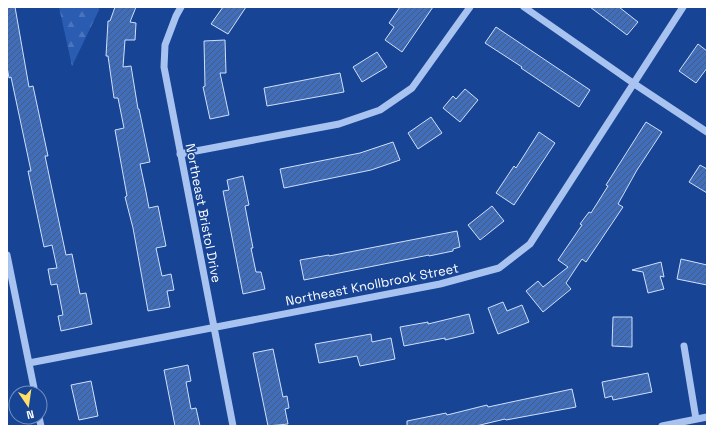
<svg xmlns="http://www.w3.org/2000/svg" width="714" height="433" font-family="'Space Grotesk',sans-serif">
<defs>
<pattern id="forest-firs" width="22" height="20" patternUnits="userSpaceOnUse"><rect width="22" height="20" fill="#2a5db2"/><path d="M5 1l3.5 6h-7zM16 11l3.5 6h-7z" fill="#4a75be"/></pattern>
<pattern id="building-hatch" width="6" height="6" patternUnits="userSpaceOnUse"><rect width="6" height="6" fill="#406ebb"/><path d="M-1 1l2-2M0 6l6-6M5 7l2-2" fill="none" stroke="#475b7e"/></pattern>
</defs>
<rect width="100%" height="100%" fill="#174494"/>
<path fill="url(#forest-firs)" d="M59 7H99V10L72 66Z"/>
<path fill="url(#building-hatch)" stroke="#cfe0fb" d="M7 7H15L29 87 33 86 48 156H45L66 255 72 254 80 294 86 293 92 324 61 331 58 316 63 315 57 284 51 285 48 269 57 268 52 245 44 247 28 171H31L11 77 9 78 7 67Z
M115 7H136L130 22 136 23 135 40H125L123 67 131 66 138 109H139L150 162 140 164 146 192 149 208 158 206 166 246 156 248 162 276 171 274 174 290 167 291 170 307 148 311 133 228 125 197 127 196 115 130 124 128 118 98H114L108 56H106L108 21H110Z
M223 7H246L228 34 211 24Z
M400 7H433L402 52 385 40 394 27 389 23Z
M590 7H619L638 22 627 35Z
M496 27 590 90 579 107 521 68 522 67 485 43Z
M225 40 226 73H220L229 115 210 119 203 87 205 86 204 41Z
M698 44 707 51V68L696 83 679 71Z
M377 52 387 67 362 82 353 67Z
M340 73 344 92 267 106 264 88Z
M465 89 478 100 460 122 443 108 453 96 456 99Z
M431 117 442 133 418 149 408 133Z
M646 122 662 132 637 170 618 204 623 207 586 262 582 259 566 283 571 289 543 312 526 291 538 281 543 287 568 267 558 260 582 225 580 224 589 212 591 213 608 186 606 185Z
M539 132 555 143 514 205 496 193 514 166 516 168Z
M393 142 400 160 371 170 284 188 280 169 360 153Z
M700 165 707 169V193L689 182Z
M243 176 249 205 245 206 253 248H251L256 272H261L265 289 243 294 223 191 229 190 227 180Z
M492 206 504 221 480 240 468 225Z
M457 231 460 247 453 249V251L429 256V255L304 280 300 260 329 255V256Z
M681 259 707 265V285L677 279Z
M661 262 664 277 660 276 664 289 648 293 643 272 632 270Z
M503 302 507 311 522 305 529 322 498 334 488 308Z
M469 314 474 333 445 340V338L404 346 400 327 428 322V324Z
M613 317H632V347L612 346Z
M371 334 372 342 391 338 395 359 360 366 357 356 319 363 315 344Z
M273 349 283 397 287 396 289 408 285 409 288 424 268 426 253 353Z
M188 365 191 381 186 382 191 409 196 408 200 426H175L164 370Z
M648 373 652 392 613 400 612 396 605 398 602 382Z
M91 381 98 416 79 420 71 385Z
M572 389 576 407 506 420 505 419 476 426H407V421L446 413 447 415 487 405 488 407Z"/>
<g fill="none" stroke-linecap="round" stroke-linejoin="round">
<path stroke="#a8c3f0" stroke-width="7" d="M181 7 176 16 165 45 164 67 233 426
M524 7 633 83 707 132
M180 154 339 124 380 110 412 88 470 7
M7 255 35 393
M684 346 696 419
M29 363 440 284 499 268 530 244 683 7
M39 417 41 426
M662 426 707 417"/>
</g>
<g text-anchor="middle" stroke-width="3" stroke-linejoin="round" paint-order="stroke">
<g font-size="13" fill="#fff" stroke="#174494">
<text transform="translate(204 213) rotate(79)" y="5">Northeast Bristol Drive</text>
<text transform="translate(372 284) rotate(-11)" y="5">Northeast Knollbrook Street</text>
</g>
</g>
<rect width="714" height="433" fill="none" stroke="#ffffff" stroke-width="16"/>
<g transform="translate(28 405) rotate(167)"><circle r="19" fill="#174494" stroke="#748fbf"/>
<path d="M0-3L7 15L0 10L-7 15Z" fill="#ffdf67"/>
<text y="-6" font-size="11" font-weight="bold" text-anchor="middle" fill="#ffffff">N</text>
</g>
</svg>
